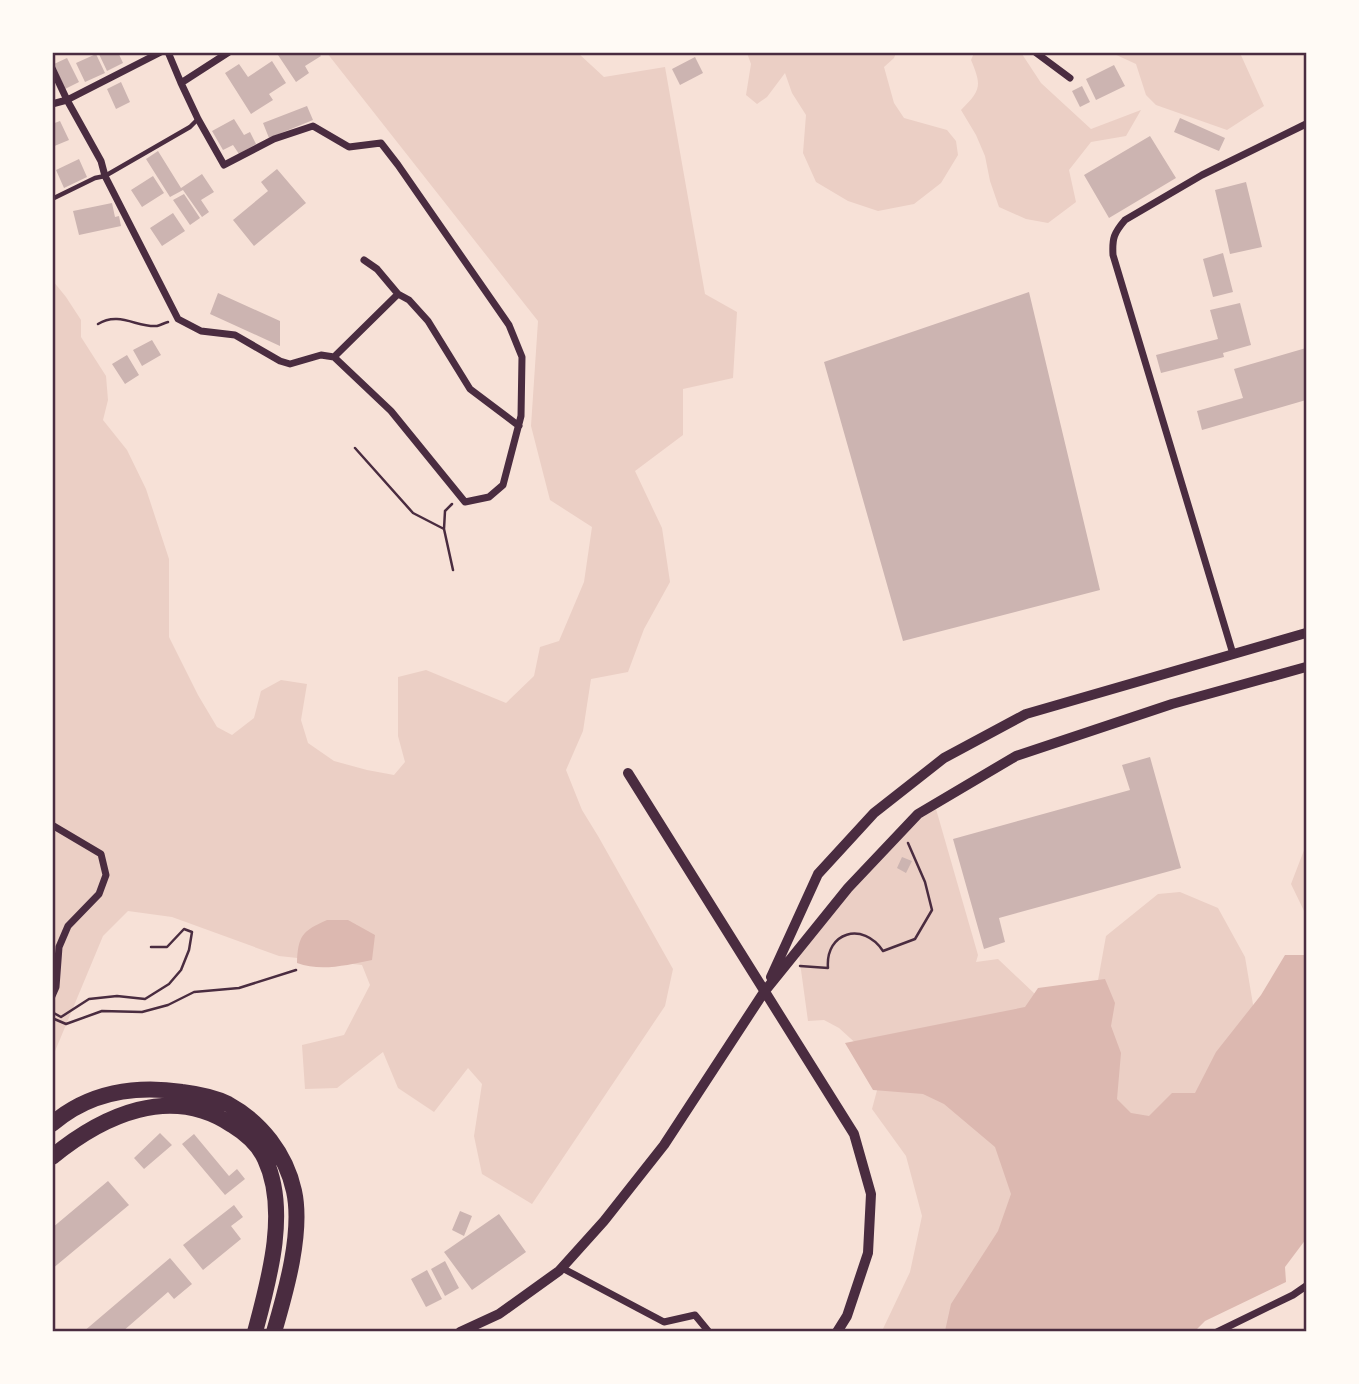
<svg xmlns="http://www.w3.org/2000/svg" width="1359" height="1384" font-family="Commissioner,sans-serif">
<rect width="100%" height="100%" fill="#f7e1d7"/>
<path fill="#ebcfc5" d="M327 53H578L604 77 665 67 705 294 737 312 733 378 683 389V435L635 471 662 528 670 582 644 629 628 672 591 679 583 731 566 770 582 810 598 836 673 969 665 1006 532 1204 482 1174 474 1136 482 1084 468 1068 434 1112 398 1088 383 1052 337 1088 305 1089 302 1045 344 1035 370 985 362 965 279 956 172 917 128 911 103 936 53 1056V281L66 297 81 320V337L106 376 108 400 103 420 127 450 146 489 169 559V637L198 695 217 727 232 735 254 718 261 691 281 680 307 684 301 720 308 743 334 761 367 770 394 775 405 762 398 736V677L426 670 506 703 534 676 540 647 559 641 584 582 592 527 550 500 531 426 538 321Z
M747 53H896L894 58 884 67 894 103 904 118 947 130 956 141 958 155 941 183 914 204 878 211 848 201 816 182 803 153 806 115 792 93 785 73 767 97 757 104 746 95 751 64Z
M1020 53 1022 54 1041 83 1091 129 1141 110 1126 136 1091 142 1069 170 1076 202 1048 223 1026 219 999 207 990 181 985 156 976 135 961 110C981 90 982 86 971 60L974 53Z
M1112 53H1240L1264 106 1227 130 1156 105 1146 95 1136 64Z
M936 809 978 955 976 962 998 959 1057 1015 1093 1008 1106 936 1158 894 1180 892 1218 908 1245 957 1257 1028 1306 1030 1040 1201 957 1331H882L910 1272 922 1216 906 1156 872 1109 883 1068 839 1028 824 1020 808 1021 798 948 906 827Z
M1306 845V915L1291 884Z"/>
<path fill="#dcb8b0" d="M327 920H348L375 935 372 960C347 965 321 972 297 963 298 936 302 931 327 920Z
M1285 955H1306V1239L1285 1267 1286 1282 1205 1321 1195 1331H945L951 1304 998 1231 1011 1194 995 1147 944 1104 923 1094 873 1090 845 1043 1025 1007 1038 988 1105 979 1115 1003 1111 1026 1121 1053 1117 1099 1131 1113 1149 1116 1172 1093H1195L1216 1052 1261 995Z"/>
<path fill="#ccb4b1" d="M98 52H118L123 63 107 71Z
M276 52H318L321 56 305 66 309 73 296 82Z
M96 54 105 73 85 82 76 63Z
M695 57 703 73 680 85 672 69Z
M67 58 79 82 65 89 54 64Z
M272 61 286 83 269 94 273 100 251 114 225 73 239 64 248 77Z
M1114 65 1125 86 1096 100 1086 79Z
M121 82 130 102 116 109 107 89Z
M1082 86 1090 102 1080 107 1072 91Z
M307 106 313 120 269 138 263 123Z
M1180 118 1225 138 1219 151 1174 132Z
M234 119 244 135 250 132 256 144 239 154 233 145 223 150 212 131Z
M60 121 69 140 52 147V124Z
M1150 136 1176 178 1109 218 1084 175Z
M158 151 181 188 202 174 214 192 201 200 209 212 202 217 183 190 170 197 146 159Z
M79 159 87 177 64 188 56 170Z
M277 169 306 203 254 246 233 220 268 191 261 182Z
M153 176 164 193 142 207 131 190Z
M1246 182 1262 247 1230 254 1215 190Z
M184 194 200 218 190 225 173 200Z
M112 203 115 217 119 216 121 226 79 235 73 211Z
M173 213 185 231 162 246 150 228Z
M1223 253 1233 292 1213 297 1203 259Z
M1029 292 1100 590 903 641 824 362Z
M218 293 280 321V346L210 314Z
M1240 303 1251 345 1223 353 1224 357 1161 373 1156 355 1218 339 1210 310Z
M152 340 161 355 142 366 133 350Z
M1306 348V400L1202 430 1197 411 1243 398 1234 369Z
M127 355 139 375 125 384 112 364Z
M1150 757 1181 868 999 918 1005 942 984 949 953 839 1130 790 1122 765Z
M902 857 912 861 906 873 897 868Z
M160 1133 172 1145 144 1169 134 1158Z
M194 1134 229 1176 237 1169 245 1179 225 1195 182 1144Z
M108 1181 129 1205 52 1269V1228Z
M234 1205 243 1217 231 1226 241 1239 203 1270 183 1245Z
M460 1211 472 1216 464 1236 452 1230Z
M499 1214 526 1252 472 1290 444 1252Z
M170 1258 192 1284 174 1299 168 1292 122 1332H83Z
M445 1261 459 1288 445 1296 431 1269Z
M427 1270 442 1299 426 1307 411 1279Z"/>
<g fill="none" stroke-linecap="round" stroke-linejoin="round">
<path stroke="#4a2c40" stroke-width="2.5" d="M98 324C119 311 138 328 157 326 161 325 164 323 168 322
M355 448 413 513 444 529 453 570
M444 529 445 511 452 504
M800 966 828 968C825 932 863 921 883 951L915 939 932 910 925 882 908 843
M52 1012 61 1017 89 999 117 996 145 999 169 984 181 970 189 950 192 932 184 929 167 947H151
M52 1018 66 1024 102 1011 142 1012 168 1005 194 992 239 988 296 970"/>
<path stroke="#4a2c40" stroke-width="4.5" d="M52 199 95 178 105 176 190 127 198 119"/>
<path stroke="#4a2c40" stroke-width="7" d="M168 52 181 83 229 52
M1035 52 1070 78
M52 53 53 52
M52 68 67 100 101 161 105 176 178 319 201 331 235 335 280 361 290 364 321 355 334 357 391 411 465 502 489 497 503 485 521 416 522 357 509 325 398 165 381 143 349 147 313 126 274 139 224 165 198 119 181 83
M52 104 67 100 161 52
M364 260 377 269 398 294 409 300 428 321 470 389 519 426
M334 357 398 294
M1233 654 1113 255C1112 238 1114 233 1125 220L1202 175 1306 124
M52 825 101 854 106 875 99 894 68 926 59 947 56 987 52 996
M562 1268 664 1322 695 1315 709 1332
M1217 1332 1293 1295 1306 1286"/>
<path stroke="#4a2c40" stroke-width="10" d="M628 773 854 1134 871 1194 868 1253 847 1316 837 1332
M771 977 818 874 874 813 944 758 1026 714 1306 633
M460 1332 499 1314 559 1271 604 1221 664 1145 764 992 848 888 918 814 1016 756 1172 704 1306 667"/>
<path stroke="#4a2c40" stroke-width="16" d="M52 1124C89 1092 136 1085 182 1092 198 1094 214 1097 228 1104 261 1122 286 1154 294 1191 303 1232 286 1291 274 1332
M52 1157C103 1115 171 1084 232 1125 245 1133 258 1144 265 1159 289 1210 269 1280 255 1332"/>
</g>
<rect width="1359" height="1384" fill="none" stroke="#fffaf5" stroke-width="108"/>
<rect x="54" y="54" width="1251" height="1276" fill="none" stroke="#4a2c40" stroke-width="2.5"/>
</svg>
